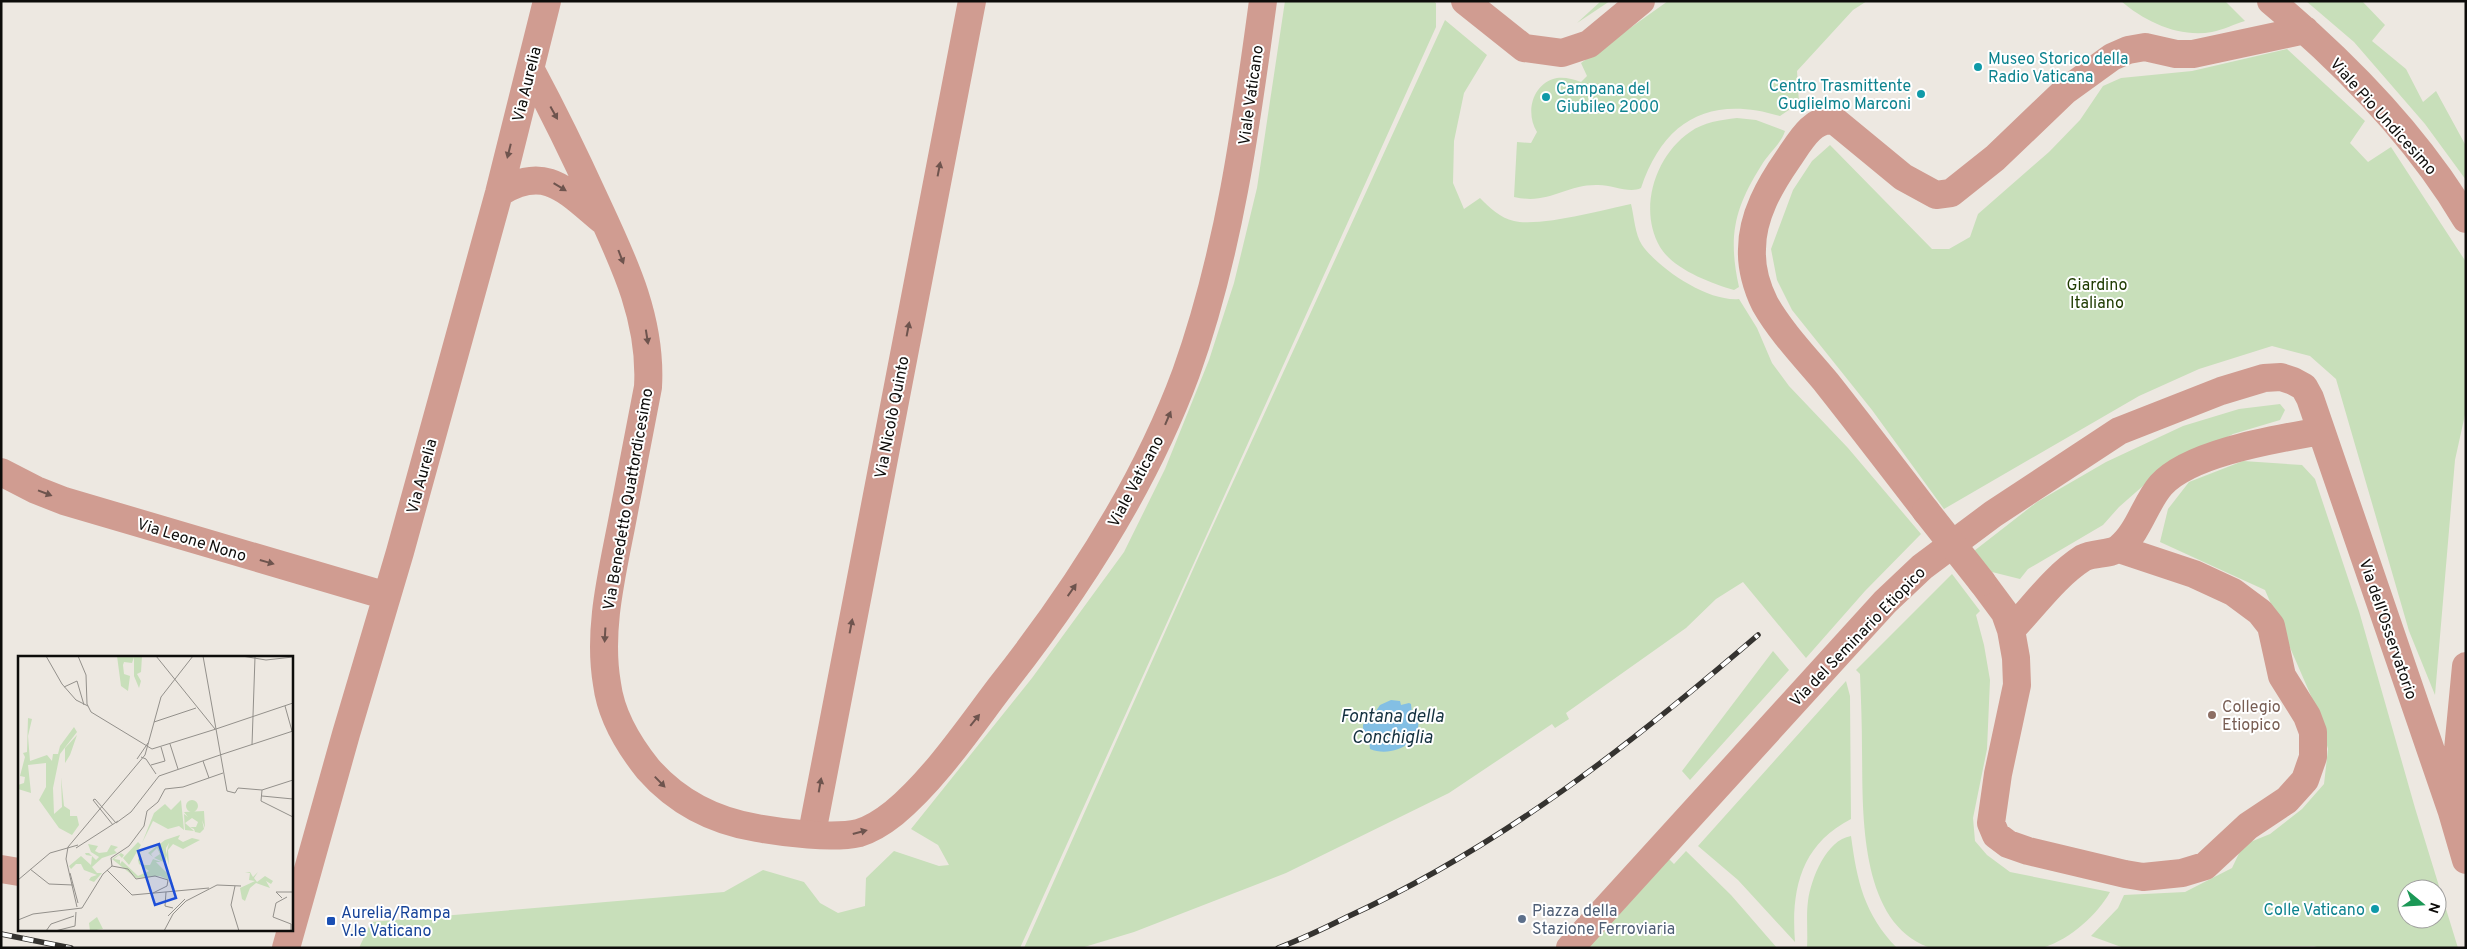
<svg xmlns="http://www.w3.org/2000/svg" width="2467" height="949" font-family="Overpass,sans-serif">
<rect width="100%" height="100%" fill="#ede8e1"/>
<path fill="#c8dfba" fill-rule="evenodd" d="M1285 1H1433L1436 3V27L1020 948H359L371 922 724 892 763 870 804 882 820 903 838 913 865 906 866 878 894 851 939 866 949 865 938 845 911 829 1032 678 1124 552 1165 469 1209 360 1234 283 1257 188Z
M1601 1H1610L1577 23Z
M1668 1H1867L1853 10 1797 71 1799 103 1780 116C1711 95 1664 119 1641 188 1629 194 1611 184 1596 185 1564 185 1549 205 1514 197L1517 142 1531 143 1537 132C1525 113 1532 83 1557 78 1565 77 1573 79 1581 82L1587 76 1581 63Z
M2121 1H2225L2245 21C2234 24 2223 30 2212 32 2180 38 2145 22 2121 1Z
M2306 1H2362L2385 25 2372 41 2406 69 2423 102 2436 91 2466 146V180L2425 124 2354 42Z
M1445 20 1487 55 1464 93 1454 141 1453 183 1464 209 1480 198C1489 207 1500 218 1514 221 1540 227 1603 210 1631 204 1634 216 1635 235 1642 245 1659 269 1708 302 1739 299L1757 328 1772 363 1789 386 1848 448 1921 534 1865 591 1806 658 1743 582 1716 599 1686 628 1566 713 1569 719 1555 728 1552 724 1449 793 1286 873 1134 932 1081 948H1024L1199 556Z
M2287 49 2365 121 2350 143 2368 162 2391 147 2466 262V410L2455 460 2435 695 2409 631 2336 379 2310 356 2272 346 2199 369 2139 396 1944 509 1872 410 1792 310 1777 280 1771 249 1793 190 1812 161 1830 145 1932 249H1949L1970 237 1978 214 2049 152 2080 120 2103 86 2121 78 2192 71Z
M1737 118 1756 120 1785 131C1781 144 1768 154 1761 166 1734 209 1728 237 1739 287L1734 290C1710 283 1673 269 1660 247 1638 209 1655 156 1690 132 1704 122 1720 120 1737 118Z
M2280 404 2285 410 2280 420 2233 434 2152 478 2119 507 2103 525 2028 569 2020 579 1992 572 1974 551 2037 502 2106 462 2183 426 2239 409Z
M2243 461 2302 465 2315 479 2359 611 2415 808 2458 948H2320L2314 946 2124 948 2091 936 2118 908 2124 895 2185 892 2232 868 2243 845 2270 834 2302 809 2324 784 2328 749 2318 712 2265 590 2160 542 2168 509 2189 482ZM2407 889H2437V919H2407Z
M1952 574 1980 611 1976 615 1984 645 1990 680 1987 749 1973 818 1975 841 1987 855 2010 872 2110 892C2098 914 2070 939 2045 947 2033 949 2016 948 2003 948 1988 948 1938 949 1928 947 1858 921 1863 809 1862 750 1862 725 1861 699 1860 674L1856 670Z
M1773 651 1789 670 1690 780 1682 771Z
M1846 681 1850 696 1851 819C1800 845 1791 891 1795 942L1738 880 1698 846Z
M1851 836C1857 881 1864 914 1897 948H1807C1808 932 1806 916 1808 901 1811 879 1826 840 1851 836Z
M1686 851 1731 895 1777 948H1584L1668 858 1674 864Z"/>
<path fill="#83bfe4" d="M1391 700 1400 701 1401 705 1409 703 1411 704 1412 713 1418 717C1423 744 1391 758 1370 749L1369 739 1363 735V725L1368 715 1376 711 1380 705Z"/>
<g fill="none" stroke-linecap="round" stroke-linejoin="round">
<path stroke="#d09c91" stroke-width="28" d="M1465 1 1524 48 1562 53 1589 44 1641 1
M2271 1C2345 63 2416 135 2466 219
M1926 511C1893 468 1860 425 1826 382 1805 357 1781 332 1765 304 1757 288 1751 267 1752 249 1752 216 1770 185 1788 159 1799 143 1813 116 1835 121L1903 177 1936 195 1951 193 1995 158 2065 91 2112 57 2128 50 2145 47 2176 54H2193L2305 30
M1982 582 2005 613 2011 630 2016 658 2017 685 1998 774 1991 823 1996 835 2008 844 2028 851 2125 874 2143 877 2182 873 2205 866 2248 826 2287 800 2305 780 2313 757V732L2307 716 2282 676 2271 626 2260 612 2233 592 2194 574 2119 549
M2011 630C2034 606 2055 576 2083 558 2094 552 2110 555 2119 548 2139 532 2145 503 2161 485 2191 452 2278 439 2321 431
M2453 802 2466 666
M812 833 972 1
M1 869 19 872
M1570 948 1885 602 1922 567 1993 514 2119 431 2221 391 2264 378 2281 377 2293 381 2304 387 2310 398 2452 812 2466 860"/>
<path stroke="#d09c91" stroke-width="28" d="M531 70C554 113 575 156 595 200 623 260 652 319 648 387 639 434 630 480 621 527 611 578 598 632 607 684 611 716 628 744 648 769 677 802 714 821 757 828 784 833 833 839 859 833 872 829 884 821 894 813 934 780 969 728 1001 686 1076 591 1144 487 1186 373 1229 253 1246 127 1263 1
M499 193C545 164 566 190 602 220
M1 472 36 490 64 501 387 596
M286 948 346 734 400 552 499 193 547 1"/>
<defs>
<path id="rail" d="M1 934 71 948
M1278 948C1302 939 1325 928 1347 917 1502 846 1630 745 1758 635"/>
</defs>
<use href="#rail" stroke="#353330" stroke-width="5.5"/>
<use href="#rail" stroke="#fff" stroke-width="4" stroke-dasharray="11" stroke-linecap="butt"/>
<path stroke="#d09c91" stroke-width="28" d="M1926 511 1982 582"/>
</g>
<defs><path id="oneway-solid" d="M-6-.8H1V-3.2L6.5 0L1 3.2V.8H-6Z" transform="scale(1.25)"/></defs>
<g fill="#6e544e">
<use href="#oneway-solid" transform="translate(554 113) rotate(61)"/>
<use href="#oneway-solid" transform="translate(509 151) rotate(104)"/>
<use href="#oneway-solid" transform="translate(939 169) rotate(-79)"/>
<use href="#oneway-solid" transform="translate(560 187) rotate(31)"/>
<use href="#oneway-solid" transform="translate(621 257) rotate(69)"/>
<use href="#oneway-solid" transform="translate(908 329) rotate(-79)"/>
<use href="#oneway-solid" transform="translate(647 337) rotate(81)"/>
<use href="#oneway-solid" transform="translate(1168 418) rotate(-67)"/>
<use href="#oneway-solid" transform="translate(45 493) rotate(21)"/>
<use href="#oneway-solid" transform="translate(267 562) rotate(16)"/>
<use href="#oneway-solid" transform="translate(1072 590) rotate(-55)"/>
<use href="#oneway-solid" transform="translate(851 626) rotate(-79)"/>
<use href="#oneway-solid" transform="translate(605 635) rotate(93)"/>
<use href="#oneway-solid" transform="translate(975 720) rotate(-51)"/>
<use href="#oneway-solid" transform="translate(660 782) rotate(46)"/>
<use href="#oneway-solid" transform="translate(820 785) rotate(-80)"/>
<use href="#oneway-solid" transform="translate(860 832) rotate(-15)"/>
</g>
<g fill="#0f9aa8" stroke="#fff" stroke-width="2">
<circle cx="1978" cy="67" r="5"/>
<circle cx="1921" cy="94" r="5"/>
<circle cx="1546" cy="97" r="5"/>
<circle cx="2375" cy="909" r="5"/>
</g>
<circle fill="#8d6e63" stroke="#fff" stroke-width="2" cx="2212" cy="715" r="5"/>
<circle fill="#5c6f8a" stroke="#fff" stroke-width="2" cx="1522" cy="919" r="5"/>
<rect fill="#1a4fb4" stroke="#fff" stroke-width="2" x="326" y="916" width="10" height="10" rx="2.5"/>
<g text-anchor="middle" stroke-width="4" stroke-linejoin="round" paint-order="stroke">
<g font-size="16" fill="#0d838f" stroke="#fff" text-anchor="start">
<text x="1988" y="64">Museo Storico della<tspan x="1988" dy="18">Radio Vaticana</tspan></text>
<text x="1911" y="91" text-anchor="end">Centro Trasmittente<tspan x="1911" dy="18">Guglielmo Marconi</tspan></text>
<text x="1556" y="94">Campana del<tspan x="1556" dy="18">Giubileo 2000</tspan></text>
<text x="2365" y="915" text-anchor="end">Colle Vaticano</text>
</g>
<g font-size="16" fill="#0d0c0a" stroke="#fff">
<text transform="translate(526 84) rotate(-76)" y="6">Via Aurelia</text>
<text transform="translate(1250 95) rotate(-82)" y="6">Viale Vaticano</text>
<text transform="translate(2384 116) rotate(48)" y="6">Viale Pio Undicesimo</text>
<text transform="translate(891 417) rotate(-79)" y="6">Via Nicolò Quinto</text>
<text transform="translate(421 476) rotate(-75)" y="6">Via Aurelia</text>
<text transform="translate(1135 481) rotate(-62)" y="6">Viale Vaticano</text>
<text transform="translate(627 499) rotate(-80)" y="6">Via Benedetto Quattordicesimo</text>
<text transform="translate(192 539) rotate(17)" y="6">Via Leone Nono</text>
<text transform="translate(2389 629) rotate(71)" y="6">Via dell'Osservatorio</text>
<text transform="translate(1857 636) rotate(-46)" y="6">Via del Seminario Etiopico</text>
</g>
<g font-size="16" fill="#203c02" stroke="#fff">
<text x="2097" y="290">Giardino<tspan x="2097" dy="18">Italiano</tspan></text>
</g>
<g font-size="16" fill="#785e54" stroke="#fff" text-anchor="start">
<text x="2222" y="712">Collegio<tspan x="2222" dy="18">Etiopico</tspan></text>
</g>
<g font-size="16" fill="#4e5e75" stroke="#fff" text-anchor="start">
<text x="1532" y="916">Piazza della<tspan x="1532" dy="18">Stazione Ferroviaria</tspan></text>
</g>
<g font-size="16" fill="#164399" stroke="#fff" text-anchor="start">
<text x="341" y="918">Aurelia/Rampa<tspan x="341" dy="18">V.le Vaticano</tspan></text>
</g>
<g font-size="18" font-style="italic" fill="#143140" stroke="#fff">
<text x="1392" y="722">Fontana della<tspan x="1392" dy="21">Conchiglia</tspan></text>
</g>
</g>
<g transform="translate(18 656)">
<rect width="275" height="275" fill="#ede8e1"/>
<path d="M99 0H124L123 16 119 18 123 25 121 32 116 20V1L114 7 106 6 105 9 106 18 112 20 110 35 103 30ZM10 62 14 63 10 80 12 105 29 99 34 105 35 98H40L42 90 56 71 59 76 42 98 35 132 36 158 44 151 43 121 46 150 52 154V160H59L61 169 54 179 41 172 21 144 28 131V107L10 109 13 137 0 133V141V129L6 127 7 121 2 120 7 101 5 97 9 96ZM59 79 52 99 47 107V92ZM168 150a6 6 0 1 1 12 0a6 6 0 1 1-12 0ZM163 144 166 174 161 170 150 173 135 165 124 187 136 157 147 148 153 154ZM186 155 187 172 184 164 186 173 182 177 177 176 176 173 172 171H178L180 166 174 162 167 167 176 175 167 174 166 158 170 161 166 156ZM162 179 160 183 165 186 174 182 182 184 165 193 155 188 150 194 151 209 148 199 151 187 148 192V207L136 202 142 198 139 192 133 198 135 201 130 197 147 184ZM120 186 123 189 111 209 105 202ZM70 188 80 190 77 195 81 197 89 196 93 189 100 191 96 194 99 197 84 202 74 211 79 217H84L76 226 71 224 73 221 79 219 66 214 63 208H58L53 213 51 210 63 200 73 209 74 200 68 199 67 197H71L78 204 81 201 73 196ZM103 197 106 199 104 202 101 199 96 203 102 204V208L104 205 120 220 131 215 121 208 120 204 122 199V207L126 209H132L135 203 143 206H138L152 220 157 234 151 224 142 220 118 222 94 203ZM227 216H232L235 221 240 216 236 222 239 226 247 220 255 225 253 228 248 225 252 232 238 227 232 232 227 245 224 243 222 232 237 225 231 224 232 217ZM79 261 85 273 72 275 71 267Z" fill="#c8dfba"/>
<path fill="none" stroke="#93908b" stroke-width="1" d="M28 0 44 28 58 44 70 50M60 0 68 19 69 48 73 56 134 93 198 73 209 135 217 137 220 132 244 134 275 124M138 0 197 73M185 0 198 73M224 0 248 4 275 1M46 31 59 25 66 49M267 50 274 75M136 66 178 52M198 73 275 47M152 88 160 113M234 89 237 1M202 99 275 75M123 101 128 103 138 118M119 103 130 87M185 105 191 122M133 109 147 105 143 91M244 134 243 145 275 161M244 140 275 143M98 167 113 156 141 120 202 99M95 169 75 144 77 143 98 167M58 192 100 165M94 210 110 213 118 223 137 220 150 224 149 230 135 237M12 213 31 228 55 229M89 214 114 239 191 232M52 217 60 247M0 224 32 197 60 189M217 230 213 249 221 275M148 236 147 250 155 252M269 241 258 247 255 261 273 268V275M264 242 258 236H275M59 251 48 203 50 191 127 99 143 41 175 0M150 260 167 243M0 264 15 258 64 252 85 218 94 210 93 202 111 190 126 170 129 155 140 146 147 133 165 131 205 117M28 275 33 268 56 260M37 275 57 270 58 256M146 275 155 258 168 245 199 229 223 230"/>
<path fill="#1d4ed8" fill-opacity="0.15" stroke="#1d4ed8" stroke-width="2.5" d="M141 188 158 242 137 249 120 195Z"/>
<rect width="275" height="275" fill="none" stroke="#0d0c0a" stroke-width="2.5"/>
</g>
<rect width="2467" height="949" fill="none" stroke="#0d0c0a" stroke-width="5"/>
<g transform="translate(2422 904) rotate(108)"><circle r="24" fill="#ffffff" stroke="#9e9e9d"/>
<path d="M0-4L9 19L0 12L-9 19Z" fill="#1b9856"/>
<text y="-8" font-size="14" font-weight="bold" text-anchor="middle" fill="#0d0c0a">N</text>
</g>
</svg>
